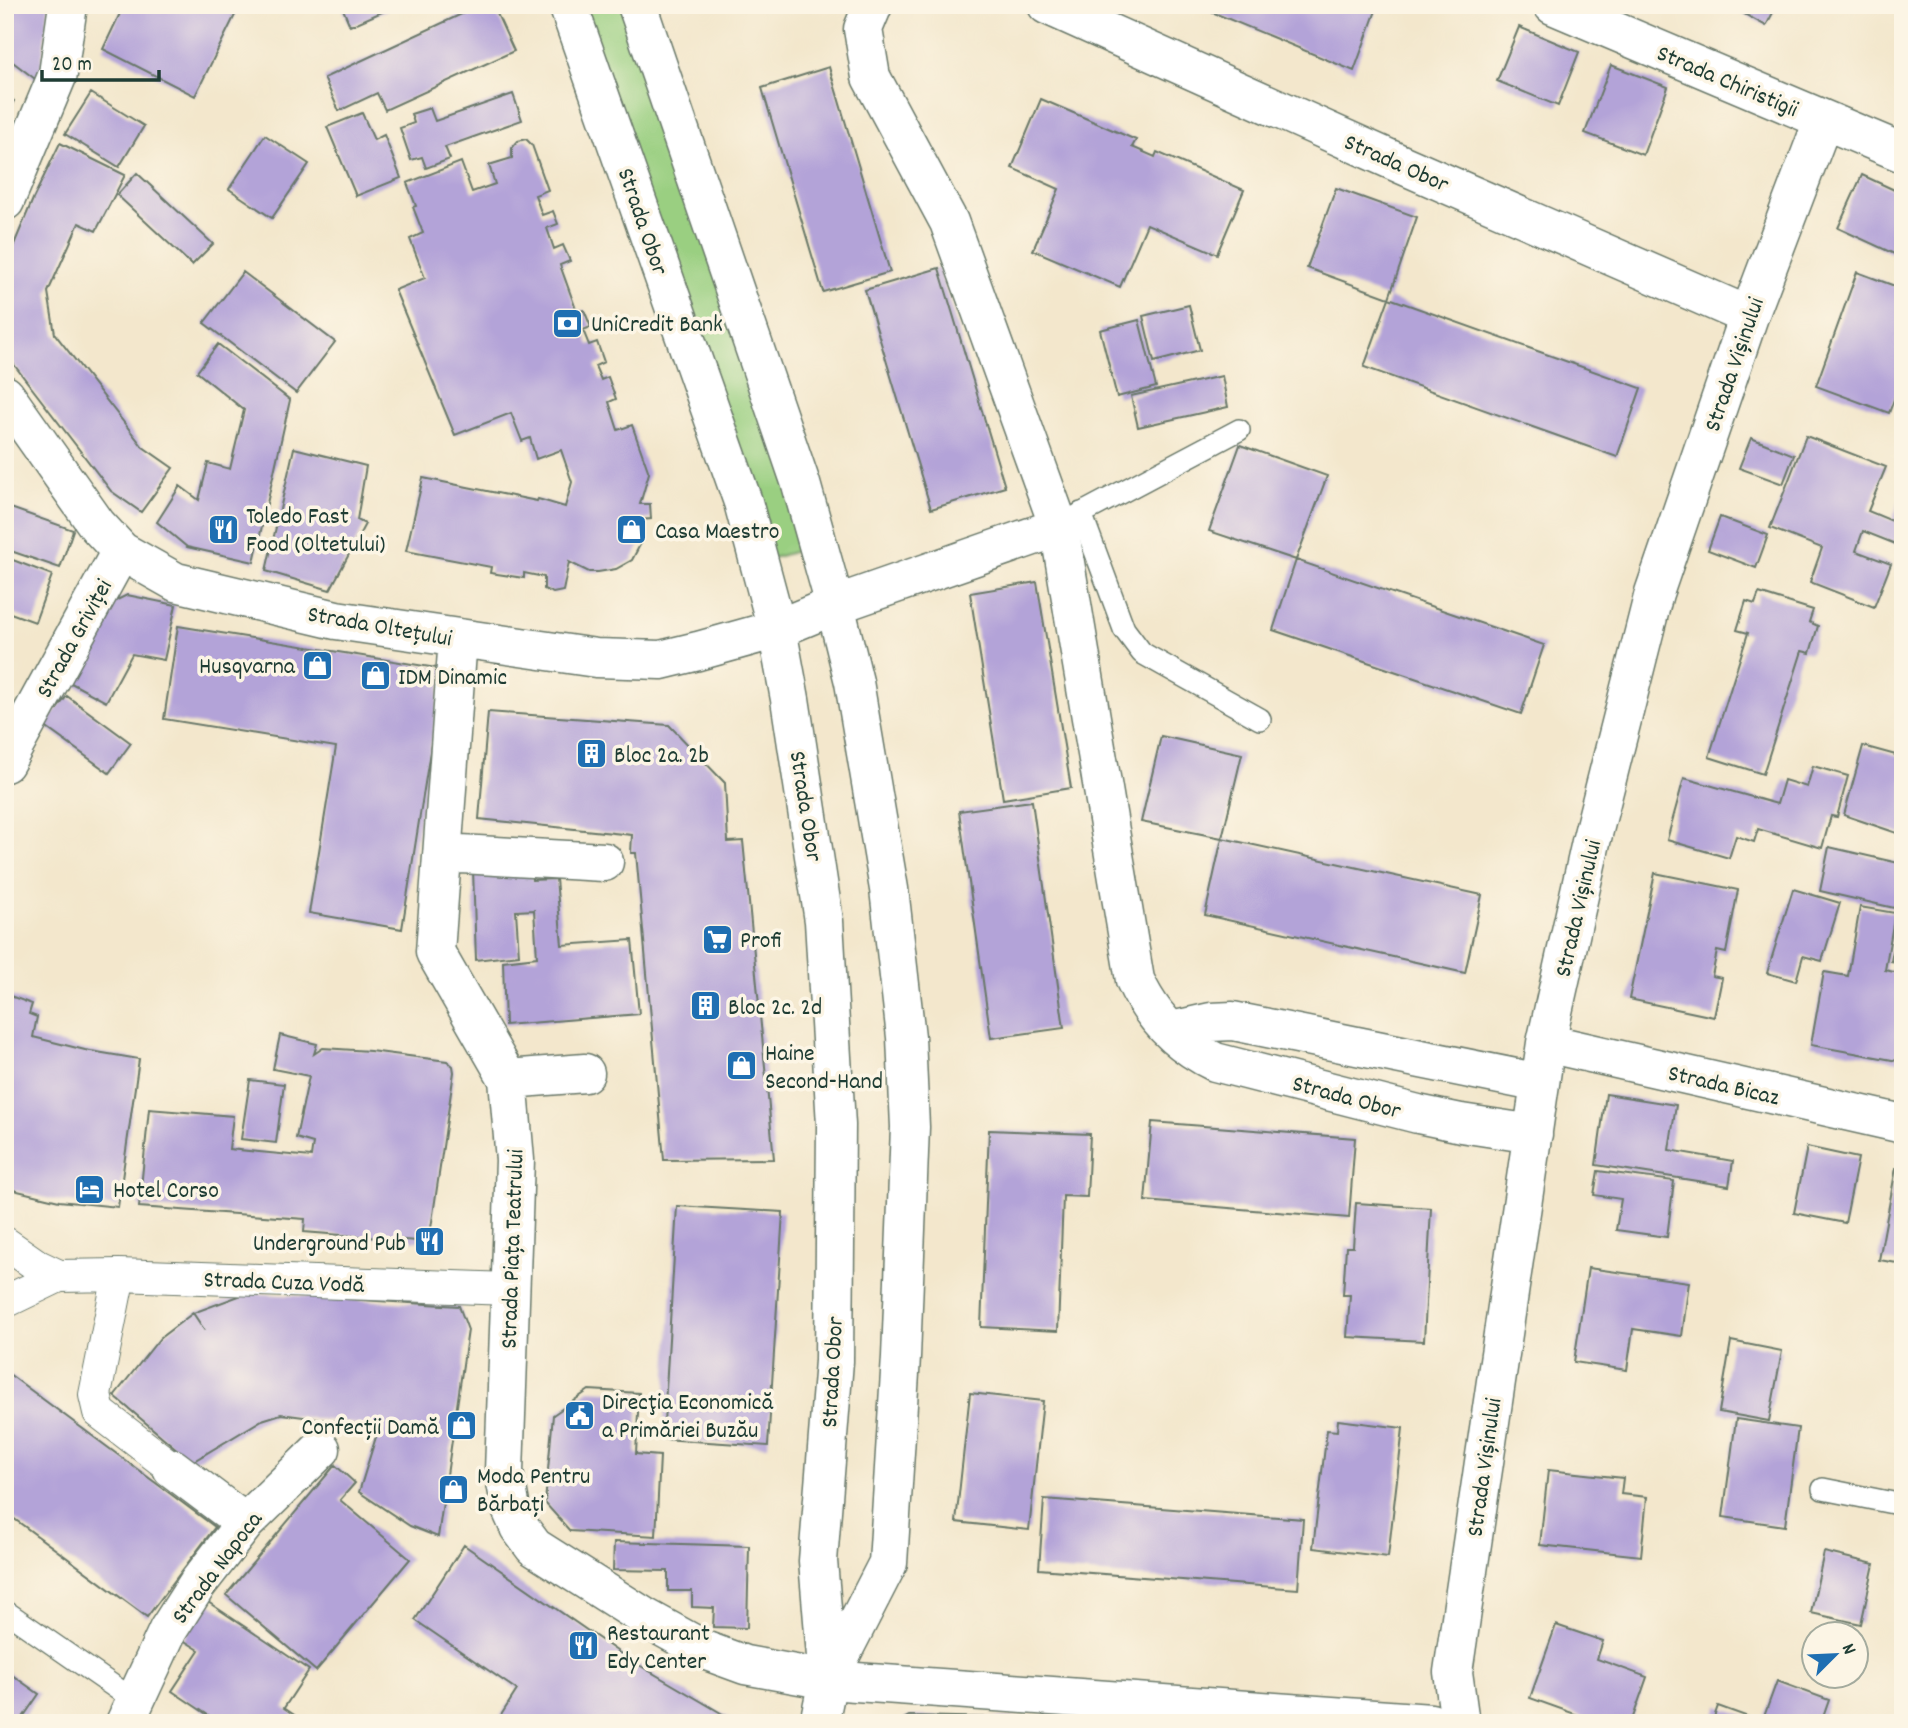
<svg xmlns="http://www.w3.org/2000/svg" width="1908" height="1728" font-family="Dekko,sans-serif">
<rect width="100%" height="100%" fill="#fcf5e5"/>
<filter id="ink" filterUnits="userSpaceOnUse"><feTurbulence type="fractalNoise" baseFrequency=".0143" numOctaves="2"/><feDisplacementMap in="SourceGraphic" scale="14" xChannelSelector="R" yChannelSelector="G"/><feConvolveMatrix kernelMatrix="1 2 1 2 8 2 1 2 1" color-interpolation-filters="sRGB"/></filter>
<filter id="wash" filterUnits="userSpaceOnUse"><feTurbulence type="fractalNoise" baseFrequency=".00686" numOctaves="4" result="noise"/><feDisplacementMap in="SourceGraphic" scale="28" xChannelSelector="R" yChannelSelector="G"/><feGaussianBlur stdDeviation="1.57" result="paint"/><feColorMatrix in="noise" values="0 0 0 0 0 0 0 0 0 0 0 0 0 0 0 0 0 1.4 0 .05"/><feComposite in="paint" operator="in"/></filter>
<g filter="url(#wash)">
<rect width="100%" height="100%" fill="#f3e7cc"/>
<path fill="#9acf81" stroke="#5c865a" stroke-width="2" d="M583 5H626L811 547 769 559Z"/>
<g id="blocks">
<path fill="#b3a3d8" d="M5 5H49L39 82 5 56Z
M124 5H240L195 96 103 49Z
M352 5H398L350 26 343 9Z
M481 5H493L514 51 385 110 377 93 339 111 324 78Z
M1195 5H1378L1354 71Z
M1728 5H1777L1766 26Z
M1519 27 1579 52 1558 106 1497 81Z
M1611 65 1668 87 1643 155 1585 133Z
M829 67 890 272 823 292 762 88Z
M5 93 14 101 5 116Z
M91 93 144 126 119 167 65 134Z
M513 94 522 120 445 147 450 159 426 168 422 157 411 160 400 128 414 123 411 114 430 108 435 121Z
M1041 99 1136 140 1132 147 1155 157 1157 152 1244 190 1217 254 1147 224 1120 287 1033 250 1059 189 1012 168Z
M362 113 374 140 384 135 401 178 356 196 327 127Z
M265 135 309 164 272 218 229 189Z
M526 139 532 145 548 190 535 195 542 215 553 211 558 224 547 228 554 249 563 245 570 261 560 265 577 312 584 310 591 327 583 330 589 345 597 342 604 362 595 366 601 380 608 377 616 399 609 402 618 430 632 425 649 473 640 504H650L651 519 640 520 641 543 632 560 616 569 598 572H589L569 562 563 591 553 593 544 589V577L524 573V578L490 573 491 567 406 551 423 478 537 501 538 499 565 507 572 482 561 450 536 459 530 438 522 441 511 413 455 435 395 290 425 278 410 239 423 233 413 207 416 206 407 183 461 162 472 192 495 184 489 165 512 158V148L518 141Z
M60 143 125 175 96 231 79 223 48 292 55 334 143 447 173 468 141 512 111 491 5 353V266L33 199Z
M137 173 213 244 192 265 117 195Z
M1862 175 1903 194V258L1838 228Z
M1336 188 1417 217 1389 298 1307 268Z
M939 268 1005 487 931 509 865 290Z
M243 272 335 342 296 393 204 323Z
M1857 272 1903 289V375L1889 413 1816 386Z
M1389 298 1641 388 1617 457 1364 367Z
M1189 305 1200 350 1154 362 1143 316Z
M1139 320 1156 387 1117 397 1100 330Z
M218 344 290 400 254 562 187 547 157 522 180 486 199 500 208 463 230 469 244 410 197 372Z
M1222 376 1228 407 1138 427 1131 396Z
M1806 436 1886 467 1868 511 1892 521 1899 501 1903 502V547L1863 531 1856 551 1891 564 1874 607 1810 582 1822 548 1770 528Z
M1751 438 1794 455 1783 484 1739 468Z
M1240 445 1327 476 1296 560 1544 645 1521 714 1273 630 1296 560 1209 531Z
M294 448 366 466 357 520 365 524 330 590 266 571Z
M5 506 73 530 60 568 5 549Z
M1720 517 1768 535 1756 568 1708 550Z
M5 557 52 575 35 622 5 611Z
M1037 582 1071 788 1003 799 970 593Z
M1759 593 1813 610 1809 622 1818 626 1810 653 1802 651 1763 774 1709 757 1748 633 1737 630 1746 601 1755 604Z
M127 595 176 605 164 660 132 654 106 702 60 677 97 610Z
M178 626 443 669 402 929 309 913 336 747 164 719Z
M67 696 131 743 109 773 44 726Z
M488 712 669 725 725 783 728 842 743 841 774 1159 664 1160 636 853H631L632 835 479 819Z
M1161 736 1242 754 1222 838 1141 822Z
M1863 746 1903 757V835L1844 815Z
M1813 766 1848 776 1837 817 1831 816 1822 848 1758 829 1754 842 1736 836 1729 858 1667 840 1684 778 1777 804 1784 780 1807 787Z
M1032 801 1064 1028 991 1038 959 811Z
M1222 838 1482 895 1465 973 1205 915Z
M1829 847 1903 864V910L1820 891Z
M531 867 532 880 556 879 562 945 632 940 639 1014 505 1025 503 961 537 957 534 910 516 911 519 955 476 960 473 869Z
M1655 873 1738 890 1726 953 1717 951 1712 976 1722 978 1714 1017 1629 999Z
M1793 889 1840 903 1822 961 1803 956 1796 981 1767 973Z
M1860 907 1895 913 1885 970 1903 974V1062L1811 1045 1824 972 1848 976Z
M1900 916 1903 917V964L1891 961Z
M5 994 32 1004 29 1014 37 1017 33 1037 85 1050 139 1059 118 1207 59 1201 5 1188Z
M280 1035 317 1044 314 1054 323 1048 370 1051 447 1061 453 1066 454 1072 429 1242 304 1232 305 1219 139 1207 149 1109 233 1116 229 1149 311 1157 313 1143 296 1138 309 1076 273 1069Z
M250 1080 284 1084 276 1143 241 1139Z
M1606 1094 1676 1105 1669 1150 1733 1161 1729 1186 1596 1165Z
M1152 1122 1355 1138 1349 1218 1145 1201Z
M989 1130 1090 1134 1087 1197 1063 1196 1058 1331 981 1327Z
M1807 1147 1858 1158 1845 1223 1794 1213Z
M1896 1168 1903 1169V1264L1879 1260Z
M1598 1171 1674 1181 1667 1237 1616 1230 1621 1199 1594 1195Z
M1356 1203 1431 1208 1424 1341 1347 1337 1350 1295H1343L1346 1247H1353Z
M677 1206 783 1212 768 1446 663 1439Z
M1588 1268 1689 1282 1682 1336 1633 1329 1627 1370 1574 1362Z
M247 1293 459 1306 468 1330 438 1537 410 1526 359 1492 379 1427 281 1414 262 1420 192 1462 114 1396 160 1338 193 1313 205 1331 193 1313Z
M1731 1341 1782 1351 1769 1421 1719 1412Z
M5 1371 215 1527 147 1617 5 1512Z
M589 1390 639 1393 636 1454 660 1456 656 1536 570 1531 545 1503 553 1415Z
M970 1393 1043 1401 1029 1530 956 1522Z
M1736 1419 1798 1428 1785 1526 1723 1517Z
M1338 1420 1403 1428 1388 1557 1313 1548 1327 1430 1337 1431Z
M335 1465 355 1483 340 1500 410 1559 316 1671 226 1595Z
M1548 1470 1623 1478 1621 1494 1647 1497 1641 1556 1540 1545Z
M1044 1499 1303 1519 1298 1589 1039 1569Z
M614 1542 749 1546 747 1628 713 1627 714 1608 692 1607V1591H668V1571L613 1570Z
M464 1545 627 1658 738 1723H496L517 1690 415 1620Z
M1824 1552 1874 1564 1861 1624 1811 1613Z
M208 1602 309 1670 284 1708 306 1723H220L172 1691 199 1650 183 1640Z
M1556 1625 1603 1641 1597 1659 1647 1677 1631 1723H1600L1530 1698Z
M5 1670 39 1694 19 1723H5Z
M1777 1681 1829 1700 1821 1723H1712L1718 1706 1762 1722Z
M1044 1714 1143 1717V1723H896L909 1716 1045 1719Z"/>
</g>
</g>
<g filter="url(#ink)">
<use href="#blocks" fill-opacity="0" stroke="#697869" stroke-width="2"/>
<g fill="none" stroke-linecap="round" stroke-linejoin="round">
<defs>
<path id="service" d="M1081 513 1124 629 1142 653 1260 719
M1071 519 1239 430
M1823 1489 1903 1505
M5 1611 135 1701"/>
<path id="pedestrian" d="M5 1243 38 1266 59 1276 119 1275 509 1289
M119 1275 95 1395 99 1412 172 1468
M5 1302 59 1276"/>
<path id="minor" d="M873 5 863 29 871 77 949 222 1059 527 1135 980C1152 1018 1178 1044 1215 1062L1418 1114 1461 1123 1533 1134
M1047 5 1403 165 1749 316
M5 201 58 74 68 5
M5 395 97 525 121 551 176 582 336 620 596 658 661 660 698 651 777 629 835 605 1059 527
M458 638 435 952 508 1079 515 1160 504 1472 511 1509 519 1527 534 1547 646 1618 704 1650 745 1665 828 1680
M5 763 121 551
M443 853 604 862
M1171 1031 1211 1022 1233 1021 1540 1083
M1546 1043 1903 1124
M508 1079 585 1073
M172 1468 245 1523
M125 1723 168 1630 198 1583 245 1523 321 1449
M1460 1723 1453 1672 1546 1043 1591 842 1654 593 1749 316 1823 121"/>
<path id="tertiary" d="M1553 5 1903 153"/>
<path id="secondary" d="M828 1680 1431 1723"/>
<path id="primary" d="M568 5 743 502 777 629 790 699 824 921 836 1125 834 1361 818 1561 828 1680
M637 5 801 484 835 605 854 682 889 889 906 1037 910 1127 901 1357 888 1563 828 1680 819 1723"/>
</defs>
<use href="#service" stroke="#697869" stroke-width="24"/>
<use href="#pedestrian" stroke="#697869" stroke-width="34"/>
<use href="#minor" stroke="#697869" stroke-width="41"/>
<use href="#tertiary" stroke="#697869" stroke-width="41"/>
<use href="#secondary" stroke="#697869" stroke-width="41"/>
<use href="#primary" stroke="#697869" stroke-width="41"/>
<use href="#service" stroke="#fff" stroke-width="21"/>
<use href="#pedestrian" stroke="#fff" stroke-width="32"/>
<use href="#minor" stroke="#fff" stroke-width="38"/>
<use href="#tertiary" stroke="#fff" stroke-width="38"/>
<use href="#secondary" stroke="#fff" stroke-width="38"/>
<use href="#primary" stroke="#fff" stroke-width="38"/>
</g>
</g>
<defs>
<symbol id="bank-square" viewBox="-11 -11 22 22"><rect x="-9" y="-9" width="18" height="18" rx="4" fill="#1f6fb2" stroke="#fcf5e5"/><path d="M-6-4H6V4H-6ZM0-2.3a2.3 2.3 0 1 0 0 4.6a2.3 2.3 0 1 0 0-4.6Z" fill="#fff"/></symbol>
<symbol id="restaurant-square" viewBox="-11 -11 22 22"><rect x="-9" y="-9" width="18" height="18" rx="4" fill="#1f6fb2" stroke="#fcf5e5"/><path d="M-5-6h1v4h1v-4h1v4h1v-4h1v5L-1.5 .5V6h-2V.5L-5-1ZM5-6V6H3V1.5H1.5Q1.5-4 5-6Z" fill="#fff"/></symbol>
<symbol id="shop-square" viewBox="-11 -11 22 22"><rect x="-9" y="-9" width="18" height="18" rx="4" fill="#1f6fb2" stroke="#fcf5e5"/><path d="M-5-2.5h2.3a2.7 3.5 0 0 1 5.4 0H5L5.5 6h-11ZM-1.5-2.5h3a1.5 2.3 0 0 0-3 0Z" fill="#fff"/></symbol>
<symbol id="building-square" viewBox="-11 -11 22 22"><rect x="-9" y="-9" width="18" height="18" rx="4" fill="#1f6fb2" stroke="#fcf5e5"/><path d="M-4-6H4V6H1V3H-1V6H-4ZM-2.5-4.3h1.7v1.8h-1.7ZM.8-4.3h1.7v1.8H.8ZM-2.5-1h1.7V.8h-1.7ZM.8-1h1.7V.8H.8Z" fill="#fff"/></symbol>
<symbol id="supermarket-square" viewBox="-11 -11 22 22"><rect x="-9" y="-9" width="18" height="18" rx="4" fill="#1f6fb2" stroke="#fcf5e5"/><path d="M-6-5.5h2.5l.6 2H6L4.5 2H-2.5L-4.4-4H-6ZM-1.5 3.2a1.3 1.3 0 1 0 .1 0ZM3 3.2a1.3 1.3 0 1 0 .1 0Z" fill="#fff"/></symbol>
<symbol id="hotel-square" viewBox="-11 -11 22 22"><rect x="-9" y="-9" width="18" height="18" rx="4" fill="#1f6fb2" stroke="#fcf5e5"/><path d="M-6-4.5h1.5V1H6V5H4.5V3h-9V5H-6ZM-4 0a1.8 1.8 0 1 1 3.6 0ZM.5 0V-2.5h3Q6-2.5 6 0Z" fill="#fff"/></symbol>
<symbol id="civic-square" viewBox="-11 -11 22 22"><rect x="-9" y="-9" width="18" height="18" rx="4" fill="#1f6fb2" stroke="#fcf5e5"/><path d="M-.6-6.5H3V-4.5H.6V-3L4-1V1h2V6H-6V1h2V-1L-.6-3ZM-1.2 2.5V6h2.4V2.5Z" fill="#fff"/></symbol>
</defs>
<g fill-rule="evenodd">
<use href="#bank-square" x="550" y="306" width="35" height="35"/>
<use href="#restaurant-square" x="206" y="512" width="35" height="35"/>
<use href="#shop-square" x="614" y="512" width="35" height="35"/>
<use href="#shop-square" x="300" y="648" width="35" height="35"/>
<use href="#shop-square" x="358" y="658" width="35" height="35"/>
<use href="#building-square" x="574" y="736" width="35" height="35"/>
<use href="#supermarket-square" x="700" y="922" width="35" height="35"/>
<use href="#building-square" x="688" y="988" width="35" height="35"/>
<use href="#shop-square" x="724" y="1048" width="35" height="35"/>
<use href="#hotel-square" x="72" y="1172" width="35" height="35"/>
<use href="#restaurant-square" x="412" y="1224" width="35" height="35"/>
<use href="#civic-square" x="562" y="1398" width="35" height="35"/>
<use href="#shop-square" x="444" y="1408" width="35" height="35"/>
<use href="#shop-square" x="436" y="1472" width="35" height="35"/>
<use href="#restaurant-square" x="566" y="1628" width="35" height="35"/>
</g>
<g text-anchor="middle" stroke-width="7" stroke-linejoin="round" paint-order="stroke">
<g font-size="24" fill="#1f3d34" stroke="#fcf5e5">
<text transform="translate(1728 80) rotate(23)" y="8">Strada Chiristigii</text>
<text transform="translate(1397 162) rotate(24)" y="8">Strada Obor</text>
<text transform="translate(644 221) rotate(71)" y="8">Strada Obor</text>
<text transform="translate(1733 364) rotate(-71)" y="8">Strada Vișinului</text>
<text transform="translate(380 625) rotate(10)" y="8">Strada Oltețului</text>
<text transform="translate(73 638) rotate(-61)" y="8">Strada Griviței</text>
<text transform="translate(807 806) rotate(81)" y="8">Strada Obor</text>
<text transform="translate(1577 908) rotate(-77)" y="8">Strada Vișinului</text>
<text transform="translate(1724 1084) rotate(13)" y="8">Strada Bicaz</text>
<text transform="translate(1347 1096) rotate(15)" y="8">Strada Obor</text>
<text transform="translate(511 1249) rotate(-88)" y="8">Strada Piața Teatrului</text>
<text transform="translate(284 1281) rotate(2)" y="8">Strada Cuza Vodă</text>
<text transform="translate(831 1372) rotate(-87)" y="8">Strada Obor</text>
<text transform="translate(1483 1467) rotate(-82)" y="8">Strada Vișinului</text>
<text transform="translate(216 1567) rotate(-53)" y="8">Strada Napoca</text>
</g>
<g font-size="24" fill="#1f3d34" stroke="#fcf5e5" text-anchor="start">
<text x="591" y="331">UniCredit Bank</text>
<text x="246" y="523">Toledo Fast<tspan x="246" dy="28">Food (Oltetului)</tspan></text>
<text x="655" y="538">Casa Maestro</text>
<text x="295" y="673" text-anchor="end">Husqvarna</text>
<text x="398" y="684">IDM Dinamic</text>
<text x="614" y="762">Bloc 2a. 2b</text>
<text x="740" y="947">Profi</text>
<text x="728" y="1014">Bloc 2c. 2d</text>
<text x="765" y="1060">Haine<tspan x="765" dy="28">Second-Hand</tspan></text>
<text x="113" y="1197">Hotel Corso</text>
<text x="406" y="1250" text-anchor="end">Underground Pub</text>
<text x="602" y="1409">Direcţia Economică<tspan x="602" dy="28">a Primăriei Buzău</tspan></text>
<text x="439" y="1434" text-anchor="end">Confecții Damă</text>
<text x="477" y="1483">Moda Pentru<tspan x="477" dy="28">Bărbați</tspan></text>
<text x="607" y="1640">Restaurant<tspan x="607" dy="28">Edy Center</tspan></text>
</g>
</g>
<rect width="1908" height="1728" fill="none" stroke="#fcf5e5" stroke-width="28"/>
<g transform="translate(1835 1655) rotate(66)"><circle r="33" fill="#fcf5e5" stroke="#a4ab9e" stroke-width="2"/>
<path d="M0-5L12 26L0 18L-12 26Z" fill="#1f6fb2"/>
<text y="-10" font-size="19" font-weight="bold" text-anchor="middle" fill="#1f3d34">N</text>
</g>
<path d="M42 70v10h117v-10" fill="none" stroke="#1f3d34" stroke-width="3.5"/>
<text x="52" y="70" font-size="21" fill="#1f3d34" stroke="#fcf5e5" stroke-width="5" paint-order="stroke">20 m</text>
</svg>
